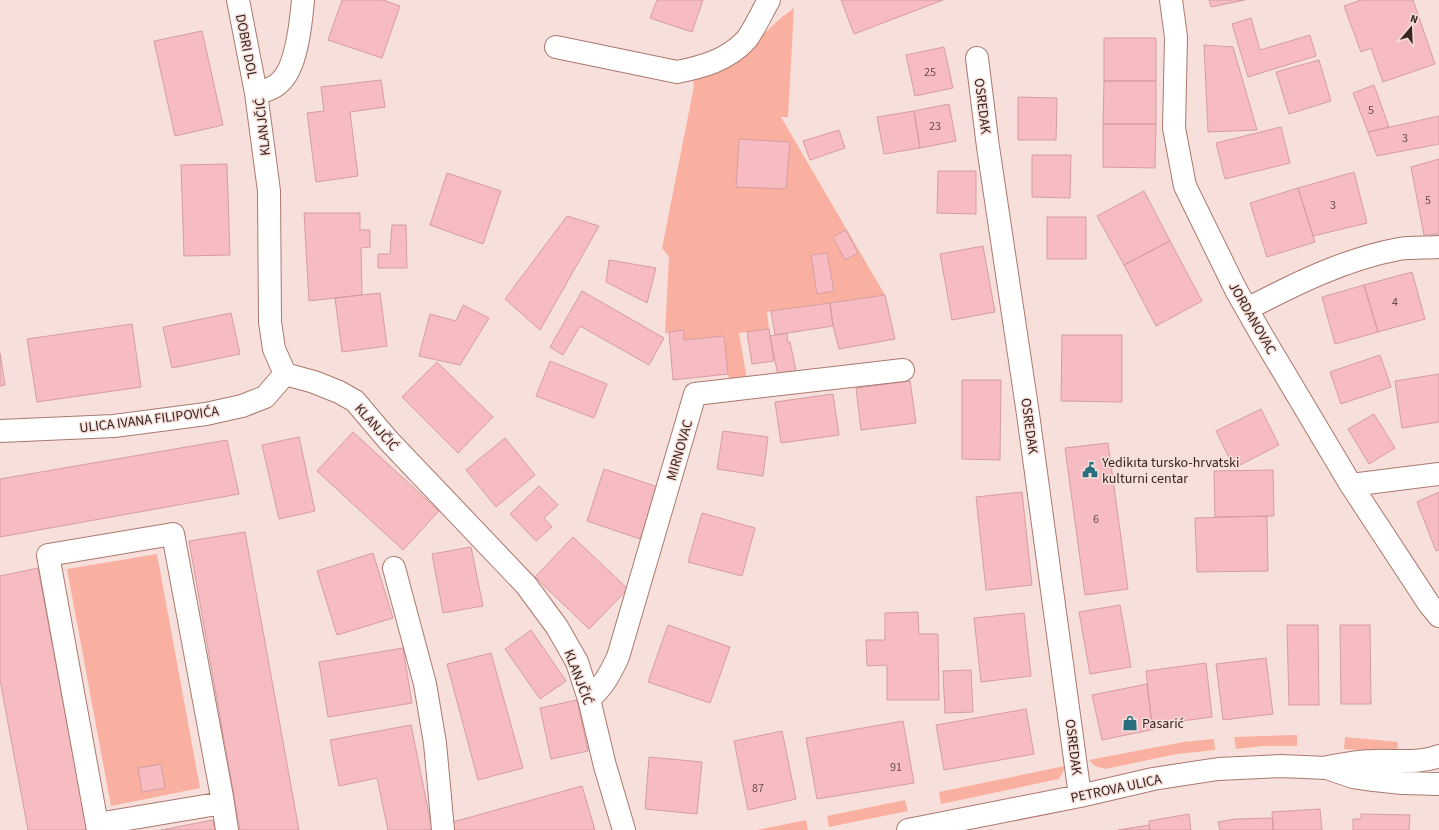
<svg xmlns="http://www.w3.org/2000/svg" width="1439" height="830" font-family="'Source Sans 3',sans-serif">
<rect width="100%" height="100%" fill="#f7e0db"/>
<path fill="#fab0a0" d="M794 8 788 117H781L885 295 767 312 769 329 739 333 747 380 730 382 728 374 724 336 684 340 683 330 669 332 665 334 669 257 662 248 694 86 692 77 738 57 781 18Z
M157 554 200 788 111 806 67 569Z
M1297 735V746H1263L1236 749 1234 737Z
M1345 737 1398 742 1397 752 1344 749Z
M1214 739 1215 750 1177 754 1105 769 1095 766 1089 760 1183 742Z
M1065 766 1064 770 1059 779 941 804 939 792Z
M905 800 908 811 829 827 827 816Z
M806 820 808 830H757Z"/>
<path fill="#f6bcc1" stroke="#d59da2" d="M342 0H383L400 6 382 58 328 40Z
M657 0H703L692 32 650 18Z
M841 0H943L854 34Z
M1209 0H1245L1211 7Z
M1361 0H1413L1435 64 1383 82 1371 48 1361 52 1344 6Z
M1251 18 1260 50 1310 35 1316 56 1248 77 1232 24Z
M202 31 223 125 175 136 154 41Z
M1104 38H1156V81H1104Z
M1204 45 1233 47 1257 130 1208 132Z
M944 47 953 88 915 96 906 55Z
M1319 60 1331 101 1289 114 1276 72Z
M381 80 385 107 350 112 358 176 316 182 307 113 324 111 321 87Z
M1104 81H1156V124H1103Z
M1374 85 1389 127 1368 132 1353 93Z
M1018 97 1057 98 1056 140H1018Z
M949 104 956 141 920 148 914 111Z
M914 111 920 148 884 154 877 117Z
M1439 116V144L1377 156 1368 132Z
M1103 124H1156L1155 168 1103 167Z
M1281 127 1290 163 1225 179 1216 143Z
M839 130 845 148 810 160 803 141Z
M739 139 790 142 786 189 736 187Z
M1032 155H1071L1070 198 1032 197Z
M1439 159V234L1424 235 1411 167Z
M227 164 230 255 184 256 181 165Z
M938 171H976V214L937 213Z
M1354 172 1367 223 1313 236 1298 188Z
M447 173 501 191 483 244 430 225Z
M1298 188 1315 242 1267 257 1250 203Z
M1144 191 1170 241 1124 265 1097 216Z
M304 213H360V230H370V247L361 248 362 295 309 301Z
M567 216 599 226 540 330 505 299Z
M1047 217H1086V259H1047Z
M392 225H406L407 268H378V254H390Z
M846 230 858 253 845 260 833 237Z
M1170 241 1202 301 1156 326 1124 265Z
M983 246 995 312 952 320 940 254Z
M827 253 834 291 817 294 811 255Z
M609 260 656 268 647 303 606 282Z
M1412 272 1425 319 1378 332 1364 285Z
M1364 285 1378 332 1335 344 1322 297Z
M582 291 664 338 649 365 580 326 563 355 550 347Z
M380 293 387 346 342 352 335 298Z
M885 295 895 339 839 349 833 326 830 303Z
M830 303 833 326 775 335 771 311Z
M463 305 489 318 460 365 419 356 430 314 456 321Z
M231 313 240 354 172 368 163 327Z
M132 324 141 387 37 402 27 339Z
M769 329 774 361 752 364 747 332Z
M684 330V340L724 336 728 374 673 380 669 332Z
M787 333 788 343 790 342 796 371 778 375 770 336Z
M1062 335H1122V402L1061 401Z
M0 353 5 385 0 386Z
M1380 355 1391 387 1341 404 1330 372Z
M550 361 607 384 594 418 536 396Z
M437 362 493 417 458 453 402 397Z
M1439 374V422L1402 428 1395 381Z
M962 380H1001L1000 460 962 459Z
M910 381 916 423 861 430 856 388Z
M833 394 839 435 781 443 775 402Z
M1261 409 1279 445 1234 468 1216 431Z
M1374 414 1395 448 1369 464 1348 429Z
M723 431 768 437 763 476 717 469Z
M353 432 439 511 403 550 317 471Z
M299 437 315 511 279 519 262 445Z
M505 438 535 475 496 507 466 470Z
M227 440 239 494 0 537V479Z
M1108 443 1128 589 1085 595 1065 448Z
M604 469 658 487 640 539 587 521Z
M1273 470 1274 516 1215 517 1214 471Z
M539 486 558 505 544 518 552 527 536 541 510 514Z
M1022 492 1032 585 986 590 976 497Z
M1439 492V550L1436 551 1417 502Z
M702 513 755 528 742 576 688 562Z
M1267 516 1268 571 1197 572 1195 518Z
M245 532 299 830H240L189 541Z
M573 537 628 589 589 629 535 577Z
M471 547 483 606 443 613 432 554Z
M373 553 393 618 337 635 317 571Z
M38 568 87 830H28L0 680V576Z
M1120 605 1131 667 1090 674 1079 612Z
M918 612 919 634H938L939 700H887V665L867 666 866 640H885V613Z
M1024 613 1031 676 981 682 974 618Z
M668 625 730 647 710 703 648 682Z
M1287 625H1318L1319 705H1289Z
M1340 625H1370L1371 704H1341Z
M531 630 566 681 540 699 505 649Z
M403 648 412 703 328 717 319 662Z
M491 653 523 768 478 780 447 664Z
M1266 658 1273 714 1223 720 1216 664Z
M1206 663 1212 717 1152 725 1146 671Z
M971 670 973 712 945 713 943 671Z
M1147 684 1152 725 1155 729 1102 740 1092 695Z
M577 700 588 751 551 759 540 708Z
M1026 709 1034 754 944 770 936 725Z
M903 721 914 783 817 799 806 738Z
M411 725 432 829 426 830H388L377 778 339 786 330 740Z
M782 731 796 799 748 810 734 741Z
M649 757 702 762 697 814 645 809Z
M161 764 165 788 142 792 138 768Z
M582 786 595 830H451L449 823Z
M1320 809 1322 830H1273L1272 812Z
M1189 814 1191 830H1150L1149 821Z
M1361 814 1410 815 1409 830H1353V819H1361Z
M1273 818V830H1220L1218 822 1235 819Z
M213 820 215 830H161Z
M1149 825 1150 830H1118Z"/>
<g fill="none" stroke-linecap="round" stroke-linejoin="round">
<defs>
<path id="minor" d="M238 0 256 93 269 191 270 322 274 349 285 374
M1171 0 1176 37 1174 128 1185 186 1236 290 1261 334 1351 485 1429 604 1439 616
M556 47 677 72C702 67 728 60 746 40 753 32 763 10 769 0
M977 58 988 147 1028 414 1080 796
M256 93C264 91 273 89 279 83 297 69 301 22 303 0
M1247 309C1295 284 1345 259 1399 249 1412 247 1426 248 1439 247
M285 374 314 382 339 392 355 401 388 440 526 585 557 627 577 662 589 699 605 766 624 830
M0 431 114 426 206 414 242 406 265 397 285 374
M1351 485 1439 474
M394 568 425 684 435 743 443 830
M589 699C603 687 610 674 618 657L695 394 903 370
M1328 767C1344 764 1358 761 1374 761 1396 760 1418 764 1439 756
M97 824 223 803
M98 830 48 555 173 534 222 797 227 830
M908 830 1080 796 1153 779 1218 769 1281 766 1327 768 1353 777 1374 780 1402 783 1439 784"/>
</defs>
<use href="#minor" stroke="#ab786d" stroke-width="24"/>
<use href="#minor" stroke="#fff" stroke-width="22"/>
</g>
<defs>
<symbol id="civic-bare" viewBox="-9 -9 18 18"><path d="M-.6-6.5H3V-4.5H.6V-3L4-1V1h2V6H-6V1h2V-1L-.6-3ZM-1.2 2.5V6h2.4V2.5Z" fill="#296f7d" stroke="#f7e0db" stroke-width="2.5" paint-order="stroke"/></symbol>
<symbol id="shop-bare" viewBox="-9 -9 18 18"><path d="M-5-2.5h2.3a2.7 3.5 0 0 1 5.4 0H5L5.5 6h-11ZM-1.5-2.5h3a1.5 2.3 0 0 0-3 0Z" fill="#296f7d" stroke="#f7e0db" stroke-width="2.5" paint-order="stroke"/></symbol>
</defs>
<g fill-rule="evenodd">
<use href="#civic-bare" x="1079" y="459" width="22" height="22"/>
<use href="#shop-bare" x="1119" y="712" width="22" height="22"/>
</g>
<g text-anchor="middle" stroke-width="3" stroke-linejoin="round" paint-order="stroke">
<g font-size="12" fill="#684a48">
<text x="930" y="76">25</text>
<text x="1371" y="114">5</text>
<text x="935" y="130">23</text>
<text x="1405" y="142">3</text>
<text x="1428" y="204">5</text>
<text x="1333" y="209">3</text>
<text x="1395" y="306">4</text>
<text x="1096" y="523">6</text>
<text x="896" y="771">91</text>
<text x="758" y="792">87</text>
</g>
<g font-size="14" fill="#39241f" stroke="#f7e0db">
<text transform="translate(247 46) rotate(79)" y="5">DOBRI DOL</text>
<text transform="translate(983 106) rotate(83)" y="5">OSREDAK</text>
<text transform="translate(262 127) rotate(-96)" y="5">KLANJČIĆ</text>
<text transform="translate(1253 318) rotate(60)" y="5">JORDANOVAC</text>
<text transform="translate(149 419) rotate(-7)" y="5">ULICA IVANA FILIPOVIĆA</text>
<text transform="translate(1030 426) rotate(82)" y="5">OSREDAK</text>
<text transform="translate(377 427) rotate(48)" y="5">KLANJČIĆ</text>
<text transform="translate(679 450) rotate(-74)" y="5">MIRNOVAC</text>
<text transform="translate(579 677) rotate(69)" y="5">KLANJČIĆ</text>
<text transform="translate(1074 747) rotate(83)" y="5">OSREDAK</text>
<text transform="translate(1116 788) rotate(-12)" y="5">PETROVA ULICA</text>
</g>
<g font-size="14" fill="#39241f" stroke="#f7e0db" text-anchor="start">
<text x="1102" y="467">Yedikıta tursko-hrvatski<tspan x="1102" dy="16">kulturni centar</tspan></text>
<text x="1142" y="728">Pasarić</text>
</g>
</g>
<g transform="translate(1411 28) rotate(19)" stroke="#f7e0db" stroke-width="3" paint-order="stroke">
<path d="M0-3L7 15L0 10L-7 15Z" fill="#39241f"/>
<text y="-6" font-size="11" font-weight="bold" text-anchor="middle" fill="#39241f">N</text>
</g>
</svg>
